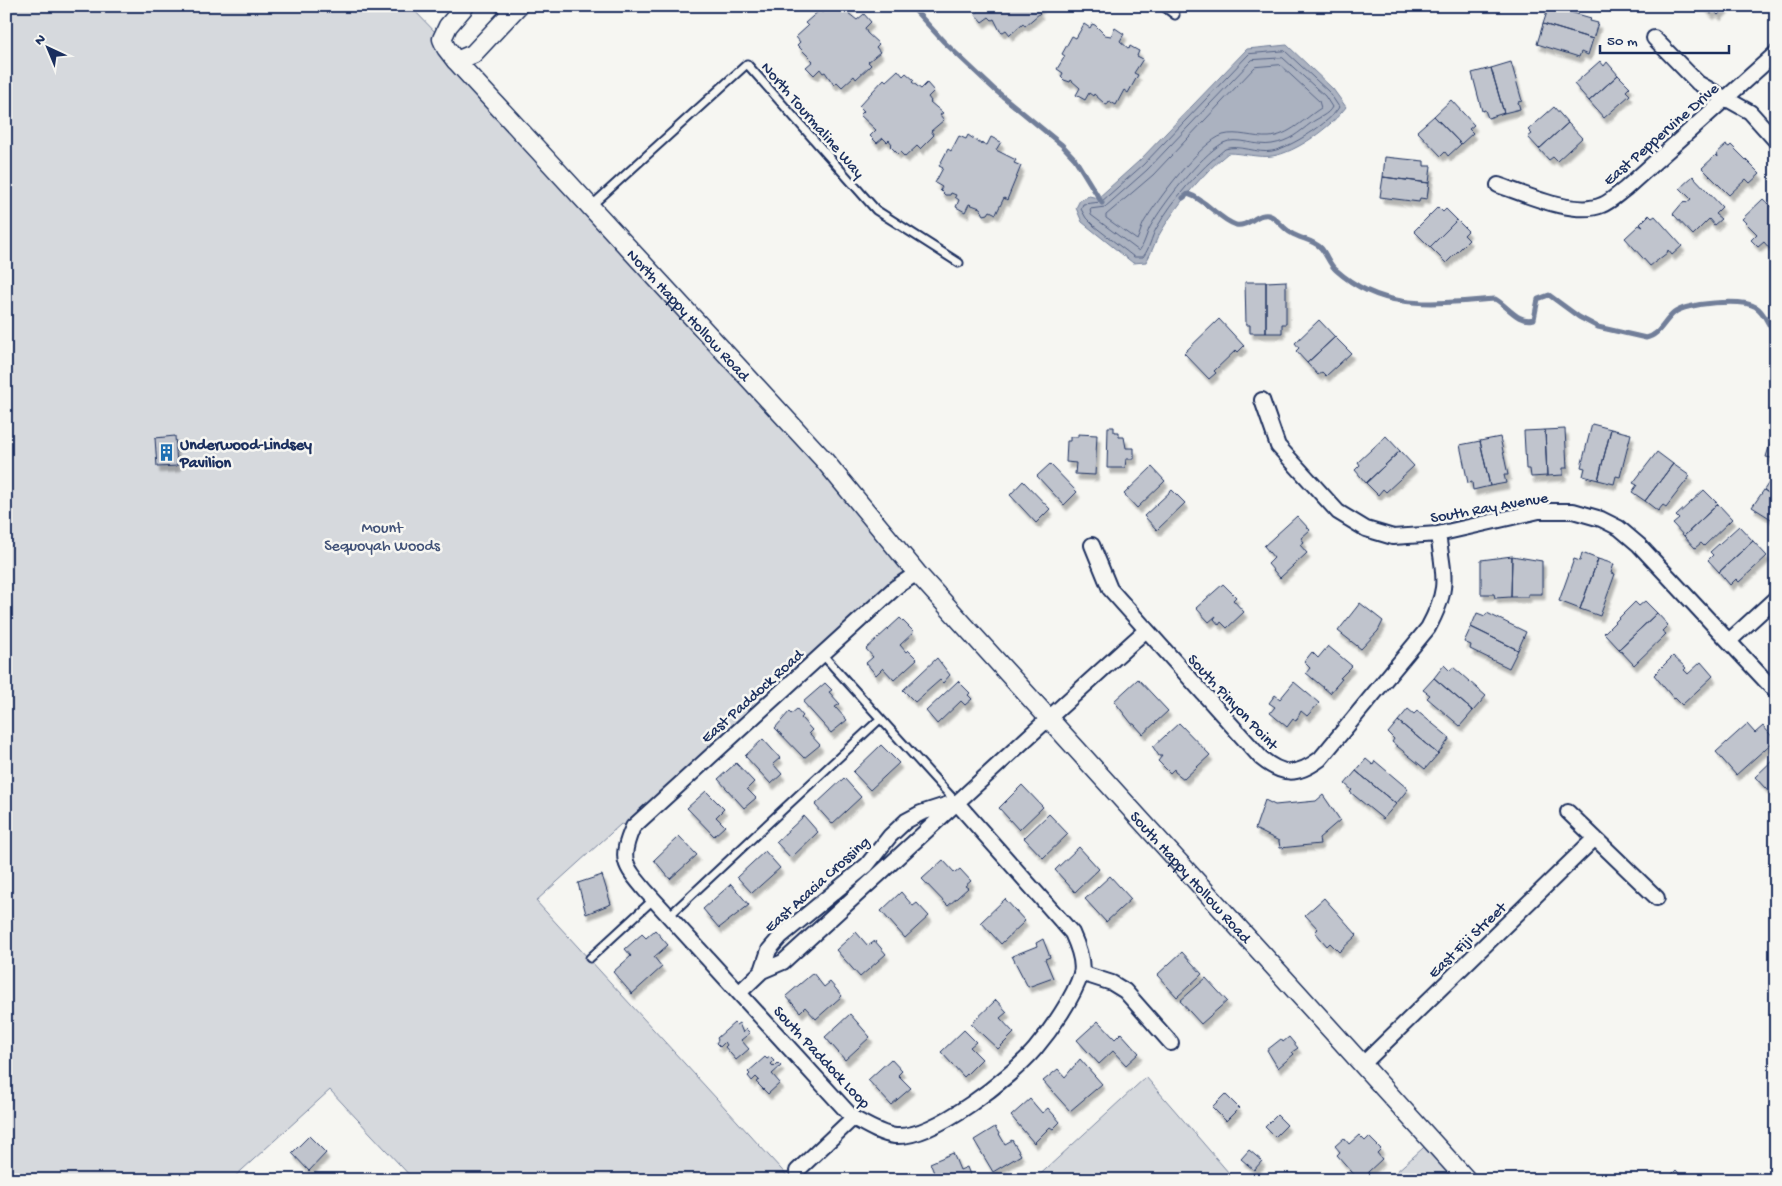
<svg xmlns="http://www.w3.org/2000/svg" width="1782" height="1186" font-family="'Gochi Hand',sans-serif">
<defs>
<filter id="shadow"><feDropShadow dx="3" dy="5.5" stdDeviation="1" flood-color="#0004"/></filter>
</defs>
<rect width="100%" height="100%" fill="#f6f6f2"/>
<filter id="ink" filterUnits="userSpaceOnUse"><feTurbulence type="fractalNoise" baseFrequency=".02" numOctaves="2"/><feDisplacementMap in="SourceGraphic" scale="10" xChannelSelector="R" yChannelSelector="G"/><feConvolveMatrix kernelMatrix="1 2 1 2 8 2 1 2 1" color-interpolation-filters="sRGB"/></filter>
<g filter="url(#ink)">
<path fill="#d6d9dd" stroke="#78849e" d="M6 6H410L442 39 917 573 633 827 621 824 536 901 791 1180H414L330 1090 231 1180H6Z
M1146 1077 1235 1180H1034Z
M1431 1141 1467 1180H1387Z"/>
<path fill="#abb2c0" stroke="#717e99" d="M1287 45 1333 89 1346 107C1332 126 1296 153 1272 156 1259 158 1242 153 1228 153 1202 174 1180 201 1162 230 1155 240 1153 251 1146 262L1133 263 1082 222 1076 208 1080 200 1089 196 1098 198 1139 161 1247 49Z"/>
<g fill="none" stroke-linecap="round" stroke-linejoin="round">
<path stroke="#556385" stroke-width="1" d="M1285 51 1329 92 1339 107C1331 122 1290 148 1272 151 1257 154 1240 144 1225 149 1199 170 1173 199 1156 229 1151 238 1150 248 1143 257H1134L1094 226 1086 218 1081 209 1083 204 1101 202 1143 165 1249 54Z
M1283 58 1325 96 1332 107C1328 115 1319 117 1311 123 1298 133 1290 141 1272 144 1257 147 1236 136 1223 143 1200 156 1163 204 1150 227 1146 235 1145 243 1139 251L1091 215 1090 209 1105 207 1147 170 1252 60Z
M1280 65 1319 101 1321 108C1305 118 1289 136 1269 137 1254 138 1237 131 1223 135 1200 142 1157 201 1144 222 1141 228 1140 234 1137 240L1106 218V215L1153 175 1255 67Z"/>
<path stroke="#717e99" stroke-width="5" d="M911 6 944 42 995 90 1062 145 1075 159 1102 203
M1183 198 1188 194C1207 200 1218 219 1236 225 1248 228 1259 210 1271 216 1278 220 1283 228 1291 233 1300 239 1314 240 1321 248 1327 255 1329 264 1336 270 1384 313 1436 303 1495 299 1508 306 1518 324 1534 319L1538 299 1549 295 1579 317 1598 327 1646 338C1660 335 1663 322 1674 313 1686 303 1742 298 1756 307 1766 313 1767 326 1776 334"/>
</g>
<path fill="#c0c4cd" stroke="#1b2f5e" filter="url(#shadow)" d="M829 6H845L850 11 848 13 857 20 864 14 871 22 865 28 867 33 879 44 876 47 880 52 868 62 871 65 856 79 854 76 842 87 837 82 834 85 825 72 823 73 820 69 814 75 806 67 813 61 797 45 800 42 796 37 808 26 805 23 820 10 822 13Z
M979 6H1042L1037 10 1040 13 1025 26 1023 23 1010 35 1006 30 1003 32 1000 31 994 19 992 20 989 17 982 22 975 14 981 9Z
M1549 6 1591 18 1590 21 1598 23 1593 39 1543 24Z
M1703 6H1727L1718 15 1714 11 1711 14Z
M1084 24 1090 28 1092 24 1095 25 1105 35 1111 36 1115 28 1124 34 1120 41 1129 49 1130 46 1137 50 1139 51 1137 56 1143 59 1134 73 1138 75 1128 93 1124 90 1116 105 1109 101 1107 105 1105 104 1094 94 1093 96 1089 93 1085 100 1076 95 1080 88 1071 80 1070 82 1064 80 1061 77 1063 73 1057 69 1065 56 1062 54 1072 36 1076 38Z
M1543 24 1593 39 1588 55 1581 52 1579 57 1537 44Z
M1600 61 1604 66 1607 62 1618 75 1589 101 1574 84Z
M1511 62 1522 101 1518 102 1520 109 1504 113 1491 68Z
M1491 68 1504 113 1488 118 1485 110 1482 111 1472 73Z
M898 70 903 76 906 73 914 80 912 82 921 89 927 83 934 91 928 97 931 101 930 102 943 113 940 115 944 120 931 131 934 135 920 149 917 146 905 157 900 152 898 154 890 146 892 144 889 140 887 142 883 138 877 143 870 136 876 130 860 115 864 111 859 106 884 79 886 81Z
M1618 75 1630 87 1626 91 1630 95 1604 118 1589 101Z
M1451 100 1474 125 1469 129 1473 133 1461 144 1434 116Z
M1554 107 1568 123 1539 149 1528 137 1532 134 1528 130Z
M1434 116 1461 144 1448 156 1445 152 1441 156 1417 131Z
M1568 123 1582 138 1557 161 1553 157 1549 160 1539 149Z
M968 135 981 144 982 143 987 145 991 137 1001 142 996 150 1016 160 1014 163 1021 166 1007 200 1004 198 996 214 990 211 988 214 984 215 980 208 969 204 965 212 956 207 959 200 955 197 956 195 951 193 950 195H945L940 190 942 187 935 183 943 168 939 166 948 149 951 151 959 136 966 139Z
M1726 145 1729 147 1731 145 1760 174 1750 183 1746 179 1729 195 1702 168 1716 155 1718 157 1717 153Z
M1385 157 1424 161V166H1431L1429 183 1383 177Z
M1693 176 1722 207 1715 214 1721 219 1714 225 1709 219 1693 235 1673 214 1684 201 1686 203 1691 199 1680 188Z
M1383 177 1429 183 1427 199 1420 198 1419 202 1380 197Z
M1763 199 1776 211 1774 213 1776 215V244L1770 249 1764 242 1758 247 1751 240 1757 234 1742 219Z
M1438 207 1443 212 1446 209 1457 220 1430 247 1414 231Z
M1649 215 1652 218 1655 216 1682 246 1672 255 1668 250 1667 253 1650 266 1625 238 1639 225 1643 227 1640 224Z
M1457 220 1468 231 1464 235 1469 240 1446 263 1430 247Z
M1286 281V324H1282V333H1266V282Z
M1245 282H1266V333H1250V325H1246Z
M1219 319 1244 346 1238 352 1236 350 1214 371 1216 373 1209 379 1184 353Z
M1319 320 1335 337 1307 363 1296 351 1299 348 1295 343Z
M1335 337 1351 353 1326 376 1322 372 1318 375 1307 363Z
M1592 424 1611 429 1598 480 1583 476 1585 468 1581 467Z
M1108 427H1114V432H1119V437H1124L1126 448H1134V459H1126L1125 468H1107Z
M1565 429 1567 468H1563V475L1547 476 1545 430Z
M1611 429 1631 434 1620 477 1616 476 1614 484 1598 480Z
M1545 430 1547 476 1531 477 1530 469H1526L1524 431Z
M1078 434 1097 435 1095 475 1075 474 1076 463 1066 462 1067 441H1070V437H1078Z
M175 436 177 466 157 467 155 438Z
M1386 436 1400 451 1366 483 1355 470 1360 465 1358 462Z
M1500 437 1508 475H1504L1506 483 1490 486 1480 441Z
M1772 437 1776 438V459L1766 457Z
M1480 441 1490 486 1473 490 1472 482 1468 483 1460 445Z
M1400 451 1414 466 1386 492 1383 489 1378 495 1366 483Z
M1657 452 1673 464 1645 501 1632 492 1637 485 1633 483Z
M1050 464 1077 492 1064 505 1037 476Z
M1673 464 1690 476 1666 507 1663 505 1658 511 1645 501Z
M1152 467 1165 481 1137 508 1124 494Z
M1775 473 1776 474V498L1764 490Z
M1023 481 1050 509 1036 523 1010 495Z
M1172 490 1185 503 1157 530 1144 516Z
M1704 490 1718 504 1684 536 1673 524 1679 519 1676 516Z
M1764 490 1776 498V522L1752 507Z
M1718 504 1732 519 1704 546 1701 543 1695 548 1684 536Z
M1297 516 1310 530 1301 538 1304 542 1300 545 1307 553 1280 578 1268 564 1274 558 1264 546Z
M1739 526 1753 541 1719 572 1708 560 1713 555 1710 552Z
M1753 541 1767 556 1739 582 1736 579 1730 585 1719 572Z
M1582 553 1598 559 1580 609 1559 601 1574 559 1580 561Z
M1512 556 1511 597 1495 598 1494 594H1481V560Z
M1512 556 1542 561V594H1528V597H1511Z
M1598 559 1614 564 1611 573 1615 574 1600 616 1580 609Z
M1223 584 1236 597 1233 600 1244 612 1227 628 1221 622 1219 625 1214 619 1216 616 1209 622 1196 608Z
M1645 601 1657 613 1619 649 1604 633 1635 602 1639 606Z
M1360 603 1383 621 1378 631 1361 649 1338 631Z
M1477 613 1485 616 1487 613 1526 632 1518 650 1471 627Z
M1657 613 1668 625 1662 631 1666 634 1634 665 1619 649Z
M900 618 914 632 900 645 906 652 908 650 917 659 894 680 883 668 876 675 866 663 873 657 866 649Z
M1471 627 1518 650 1509 668 1470 649 1471 645 1464 642Z
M1328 646 1352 666 1340 678 1342 679 1330 693 1306 673 1310 668 1304 662 1312 652 1318 658Z
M1673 656 1686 668 1684 670 1688 674 1701 662 1713 676 1682 705 1675 698 1674 699 1654 675Z
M937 658 950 675 943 683 940 680 915 702 903 690Z
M1444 665 1450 671 1453 667 1486 696 1473 711 1434 678Z
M1434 678 1473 711 1460 726 1427 698 1430 695 1423 690Z
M1138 679 1168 711 1143 734 1134 724H1132L1114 701Z
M958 681 970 693 968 695 972 699 965 705 961 701 937 724 926 711Z
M1294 682 1319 703 1307 716 1301 711 1296 721 1293 719 1287 727 1270 713 1275 707 1269 703 1275 695 1280 699Z
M825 683 832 690 829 692 840 704 835 707 847 720 831 733 803 702Z
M797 709 803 716 801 718 812 730 809 733 820 745 804 758 775 728 789 712 791 714Z
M1408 709 1414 714 1417 711 1450 738 1438 754 1398 721Z
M1398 721 1438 754 1425 769 1392 742 1394 739 1388 733Z
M1179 723 1210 755 1184 779 1175 772 1174 769 1170 773 1158 761 1162 756H1159L1153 747Z
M1747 724 1755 733 1763 726 1775 740 1736 775 1716 752Z
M763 739 780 758 773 764 782 774 771 784 745 756Z
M881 745 899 763 870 790 853 772Z
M1776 757V800L1755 777Z
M1366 759 1373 765 1375 761 1408 789 1396 804 1356 771Z
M736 763 754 782 747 789 756 798 744 808 718 779Z
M1356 771 1396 804 1383 819 1350 792 1352 790 1345 784Z
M844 778 861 797 832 824 815 805Z
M1022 785 1043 807 1019 830 999 808Z
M706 791 724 809 716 817 725 826 714 836 687 808Z
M1323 795 1340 820 1319 838 1320 844 1280 848 1279 841 1255 829 1265 800 1275 805 1316 801Z
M1049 814 1068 834 1043 858 1024 838Z
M804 816 818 832 791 858 776 842Z
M679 836 697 855 670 879 654 860Z
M1079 847 1099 869 1075 892 1055 870Z
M765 851 780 868 752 893 737 877Z
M943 860 955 873 960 869 971 881 965 886 968 888 948 906 922 879Z
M602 875 611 904 586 914 578 883Z
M1110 876 1131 899 1106 922 1085 899Z
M731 884 749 905 719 928 703 909Z
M901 892 913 906 917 903 929 916 905 938 881 911Z
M1324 898 1357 935 1339 952 1330 943 1327 946 1315 932 1318 929 1305 915Z
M1005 899 1025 921 1001 944 981 922Z
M655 930 668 945 654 957 662 967 632 994 613 972 631 956 625 949 642 934 646 938Z
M856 932 868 946 875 941 886 954 860 977 836 950Z
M1043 939 1050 957 1045 959 1053 978 1028 987 1012 956 1037 946 1036 943Z
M1182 952 1202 974 1177 997 1157 975Z
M813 973 824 987 830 982 842 996 816 1019 805 1007 800 1012 786 996Z
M1206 978 1227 1001 1201 1024 1180 1001Z
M996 1000 1007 1012 1000 1018 1014 1033 998 1049 971 1024Z
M850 1014 870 1037 845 1060 825 1037Z
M1098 1021 1115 1039 1121 1033 1139 1053 1126 1065 1113 1051 1099 1064 1077 1040Z
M734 1023 736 1025 739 1023 743 1033 746 1029 750 1033 741 1040 749 1049 736 1060 725 1047 727 1045 725 1042 720 1047 716 1043 718 1040 717 1038Z
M964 1030 976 1042 970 1047 982 1059 964 1077 941 1052Z
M1289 1037 1298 1048 1292 1052 1294 1054 1278 1068 1267 1050 1281 1039 1283 1042Z
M765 1057 767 1059 770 1057 774 1061 771 1064 774 1067 778 1063 781 1066 772 1074 780 1083 768 1094 756 1082 759 1080 756 1077 752 1081 748 1076 750 1074 748 1072Z
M891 1059 902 1071 898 1075 911 1088 891 1105 868 1080Z
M1080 1059 1102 1084 1070 1111 1043 1081 1058 1069 1065 1077Z
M1225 1094 1239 1108 1226 1121 1212 1107Z
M1030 1099 1042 1113 1048 1108 1060 1122 1053 1129 1050 1127 1034 1143 1011 1116Z
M1277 1115 1287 1125 1275 1137 1265 1127Z
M995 1127 1005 1144 1012 1140 1021 1155 993 1172 974 1140Z
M1359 1135 1365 1141 1369 1137 1381 1149 1377 1153 1382 1159 1368 1172 1373 1180H1359L1337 1155 1340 1152 1335 1146 1344 1138 1349 1144Z
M309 1136 326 1153 309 1171 292 1153Z
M1249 1150 1262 1161 1254 1170 1241 1159Z
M953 1153 960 1170 967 1167 972 1180H937L930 1163Z
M1676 1170 1685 1180H1666Z"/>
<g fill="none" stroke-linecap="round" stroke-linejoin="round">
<defs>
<path id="service" d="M499 6 507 15
M1163 6 1175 15
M590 207 747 64 876 210 959 263
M822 654 956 802
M669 916 880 719
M590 958 654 899"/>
<path id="minor" d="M1654 38 1698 83 1750 112 1776 141
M1498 185C1525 194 1574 217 1602 205 1610 202 1618 194 1625 189L1776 53
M1262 400 1278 446 1338 512 1366 529 1393 537 1438 534 1539 511H1573L1601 519 1619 528 1639 545 1776 692
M1092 545 1110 589 1261 758C1283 776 1297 776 1320 759L1428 628C1450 587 1444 578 1438 534
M917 573 896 587 633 827C619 859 624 865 645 890L853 1118C866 1125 880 1134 895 1136 934 1139 1011 1077 1035 1049 1051 1030 1074 997 1081 974 1084 962 1077 944 1072 933L956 802
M1729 641 1776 598
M1568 812 1657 898
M762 971 769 950 781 936 867 865 890 836 906 821 921 813 955 802
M1081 973 1112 983 1125 991 1171 1043
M740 992 762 971 783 962C904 853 1023 740 1145 631
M1362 1065 1595 838
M797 1171 853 1118"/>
<g id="tertiary">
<path id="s1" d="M465 6 448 26 442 39 446 48 456 61 824 460 917 573 1467 1180"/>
<path d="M456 61 473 54 518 6"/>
</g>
</defs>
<use href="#service" stroke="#1b2f5e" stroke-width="11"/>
<use href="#minor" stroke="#1b2f5e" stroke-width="18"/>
<use href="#tertiary" stroke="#1b2f5e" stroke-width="21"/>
<use href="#service" stroke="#f6f6f2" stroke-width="7"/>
<use href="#minor" stroke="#f6f6f2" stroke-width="14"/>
<use href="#tertiary" stroke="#f6f6f2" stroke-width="18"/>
</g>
</g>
<defs>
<symbol id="building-bare" viewBox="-9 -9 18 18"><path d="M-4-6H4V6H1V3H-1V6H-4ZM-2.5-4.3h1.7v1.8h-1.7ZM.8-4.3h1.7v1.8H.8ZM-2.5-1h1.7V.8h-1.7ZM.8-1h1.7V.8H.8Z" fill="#1f6fb2" stroke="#f6f6f2" stroke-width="2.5" paint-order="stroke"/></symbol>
</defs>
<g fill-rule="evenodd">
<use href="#building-bare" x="154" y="440" width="25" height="25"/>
</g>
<g text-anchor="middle" stroke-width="5" stroke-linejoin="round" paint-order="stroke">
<g font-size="16" fill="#1b2f5e" stroke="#f6f6f2">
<text transform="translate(814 119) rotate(49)" y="6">North Tourmaline Way</text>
<text transform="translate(1660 133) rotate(-41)" y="6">East Peppervine Drive</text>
<text dy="6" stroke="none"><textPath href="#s1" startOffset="411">North Happy Hollow Road</textPath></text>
<text transform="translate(1489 506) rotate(-10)" y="6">South Ray Avenue</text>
<text transform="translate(751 695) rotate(-42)" y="6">East Paddock Road</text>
<text transform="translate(1234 701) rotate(47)" y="6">South Pinyon Point</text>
<text dy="6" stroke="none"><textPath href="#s1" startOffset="1165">South Happy Hollow Road</textPath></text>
<text transform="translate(816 883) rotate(-42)" y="6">East Acacia Crossing</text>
<text transform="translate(1466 939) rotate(-44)" y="6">East Fiji Street</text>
<text transform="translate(823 1056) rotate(47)" y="6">South Paddock Loop</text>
</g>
<g font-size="16" font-weight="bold" fill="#1b2f5e" stroke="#f6f6f2" text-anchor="start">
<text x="180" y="449">Underwood-Lindsey<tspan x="180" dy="18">Pavilion</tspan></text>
</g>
<g font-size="16" fill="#405177" stroke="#f6f6f2">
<text x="382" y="532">Mount<tspan x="382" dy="18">Sequoyah Woods</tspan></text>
</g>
</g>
<rect width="1782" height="1186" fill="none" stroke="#f6f6f2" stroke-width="25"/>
<rect x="12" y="12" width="1757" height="1161" fill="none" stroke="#1b2f5e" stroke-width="2" filter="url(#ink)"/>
<g transform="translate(48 48) rotate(316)" stroke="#f6f6f2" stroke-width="4" paint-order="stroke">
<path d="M0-4L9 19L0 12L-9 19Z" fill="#1b2f5e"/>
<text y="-8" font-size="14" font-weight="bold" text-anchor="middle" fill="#1b2f5e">N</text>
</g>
<path d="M1600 45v8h129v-8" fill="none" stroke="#1b2f5e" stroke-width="2.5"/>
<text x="1607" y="45" font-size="15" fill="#1b2f5e" stroke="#f6f6f2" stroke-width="4" paint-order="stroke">50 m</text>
</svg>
